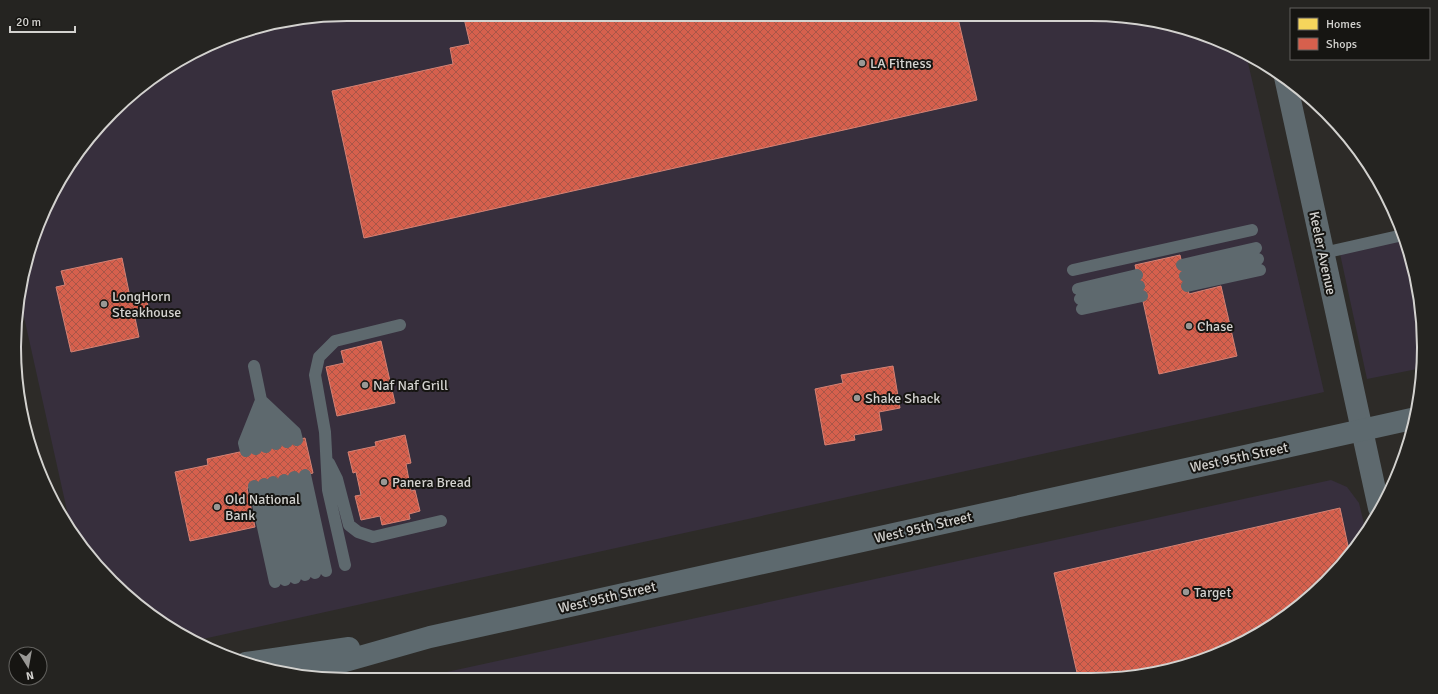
<svg xmlns="http://www.w3.org/2000/svg" width="1438" height="694" font-family="Signika,sans-serif">
<defs>
<pattern id="homes-cross-hatch" width="8" height="8" patternUnits="userSpaceOnUse"><rect width="8" height="8" fill="#f6d55c"/><path d="M0 0l8 8M0 8l8-8" fill="none" stroke="#d1b756"/></pattern>
<pattern id="shops-cross-hatch" width="8" height="8" patternUnits="userSpaceOnUse"><rect width="8" height="8" fill="#d6604d"/><path d="M0 0l8 8M0 8l8-8" fill="none" stroke="#a95648"/></pattern>
</defs>
<rect width="100%" height="100%" fill="#2d2b28"/>
<path fill="#372f3d" d="M347 14H1091L1156 20 1219 39 1246 54 1324 392 194 641 162 624 112 583 70 524 20 299V282L39 219 70 162 144 83 240 32Z
M1403 235 1418 282 1424 347 1422 368 1367 379 1339 249Z
M1331 480 1347 487 1359 503 1366 532 1355 550 1294 611 1219 655 1135 677 410 680Z"/>
<path fill="url(#homes-cross-hatch)" stroke="#ecd47e" d="M1363 156 1368 162 1371 168 1366 170Z"/>
<path fill="url(#shops-cross-hatch)" stroke="#d58274" d="M463 14H957L977 100 364 238 332 91 453 64 450 48 470 44Z
M1180 255 1189 294 1221 286 1237 356 1159 374 1135 265Z
M122 258 130 297 145 294 149 310 134 313 139 337 71 352 56 287 65 285 61 271Z
M381 341 395 403 337 416 326 367 344 363 341 351Z
M893 366 900 408 879 412 882 430 854 435 855 440 825 445 815 389 843 383 841 375Z
M405 435 411 463 406 464 411 491 415 490 420 511 409 514 410 519 382 525 380 516 361 520 355 496 361 495 356 472 353 473 348 452 376 446 375 442Z
M305 438 313 473 247 488 255 527 190 541 175 472 208 465 207 459Z
M1340 508 1350 555 1294 611 1219 655 1135 677H1078L1054 573Z"/>
<g fill="none" stroke-linecap="round" stroke-linejoin="round">
<path stroke="#5e696e" stroke-width="12" d="M1323 253 1403 235
M1182 265 1256 248
M1073 270 1252 230
M1185 276 1258 259
M1187 286 1260 270
M1078 289 1137 275
M1080 299 1139 286
M1082 309 1142 296
M254 366 261 400 266 447
M261 400 295 432 297 440
M267 416 276 444
M275 421 285 434 287 442
M256 449 254 441 257 424
M246 451 244 443 260 403
M329 463 337 479 349 525 358 532 373 537 441 521
M305 475 326 571
M294 477 315 573
M284 480 305 575
M273 482 295 578
M264 484 285 580
M254 486 275 582
M345 565 328 490 325 432 315 375 319 357 335 341 400 325"/>
<path stroke="#5e696e" stroke-width="22" d="M1285 77 1379 508"/>
<path stroke="#5d696e" stroke-width="22" d="M246 663 349 648
M296 675 430 637 1416 418"/>
</g>
<g fill="#999895" stroke="#161512" stroke-width="1.5">
<circle cx="862" cy="63" r="4"/>
<circle cx="104" cy="304" r="4"/>
<circle cx="1189" cy="326" r="4"/>
<circle cx="365" cy="385" r="4"/>
<circle cx="857" cy="398" r="4"/>
<circle cx="384" cy="482" r="4"/>
<circle cx="217" cy="507" r="4"/>
<circle cx="1186" cy="592" r="4"/>
</g>
<g text-anchor="middle" stroke-width="4" stroke-linejoin="round" paint-order="stroke">
<g font-size="14" fill="#d3d2cf" stroke="#161512" text-anchor="start">
<text x="870" y="68">LA Fitness</text>
<text x="112" y="301">LongHorn<tspan x="112" dy="16">Steakhouse</tspan></text>
<text x="1197" y="331">Chase</text>
<text x="373" y="390">Naf Naf Grill</text>
<text x="865" y="403">Shake Shack</text>
<text x="392" y="487">Panera Bread</text>
<text x="225" y="504">Old National<tspan x="225" dy="16">Bank</tspan></text>
<text x="1194" y="597">Target</text>
</g>
<g font-size="14" fill="#d3d2cf" stroke="#161512">
<text transform="translate(1323 253) rotate(78)" y="5">Keeler Avenue</text>
<text transform="translate(1239 457) rotate(-12)" y="5">West 95th Street</text>
<text transform="translate(923 527) rotate(-13)" y="5">West 95th Street</text>
<text transform="translate(607 597) rotate(-13)" y="5">West 95th Street</text>
</g>
</g>
<path d="M0 0H1438V694H0ZM347 21H1091A326 326 0 0 1 1417 347V347A326 326 0 0 1 1091 673H347A326 326 0 0 1 21 347V347A326 326 0 0 1 347 21Z" fill="#252421" fill-rule="evenodd"/>
<path fill="none" stroke="#d3d2cf" stroke-width="2" d="M347 21H1091A326 326 0 0 1 1417 347V347A326 326 0 0 1 1091 673H347A326 326 0 0 1 21 347V347A326 326 0 0 1 347 21Z"/>
<rect x="1290" y="8" width="140" height="52" fill="#161512" stroke="#62615e"/>
<rect x="1298" y="18" width="20" height="12" fill="#f6d55c" stroke="#62615e"/>
<text x="1326" y="28" font-size="12" fill="#d3d2cf">Homes</text>
<rect x="1298" y="38" width="20" height="12" fill="#d6604d" stroke="#62615e"/>
<text x="1326" y="48" font-size="12" fill="#d3d2cf">Shops</text>
<g transform="translate(28 666) rotate(169)"><circle r="19" fill="#161512" stroke="#62615e"/>
<path d="M0-3L7 15L0 10L-7 15Z" fill="#999895"/>
<text y="-6" font-size="11" font-weight="bold" text-anchor="middle" fill="#d3d2cf">N</text>
</g>
<path d="M10 26v6h65v-6" fill="none" stroke="#d3d2cf" stroke-width="2"/>
<text x="16" y="26" font-size="12" fill="#d3d2cf" stroke="#161512" stroke-width="3" paint-order="stroke">20 m</text>
</svg>
